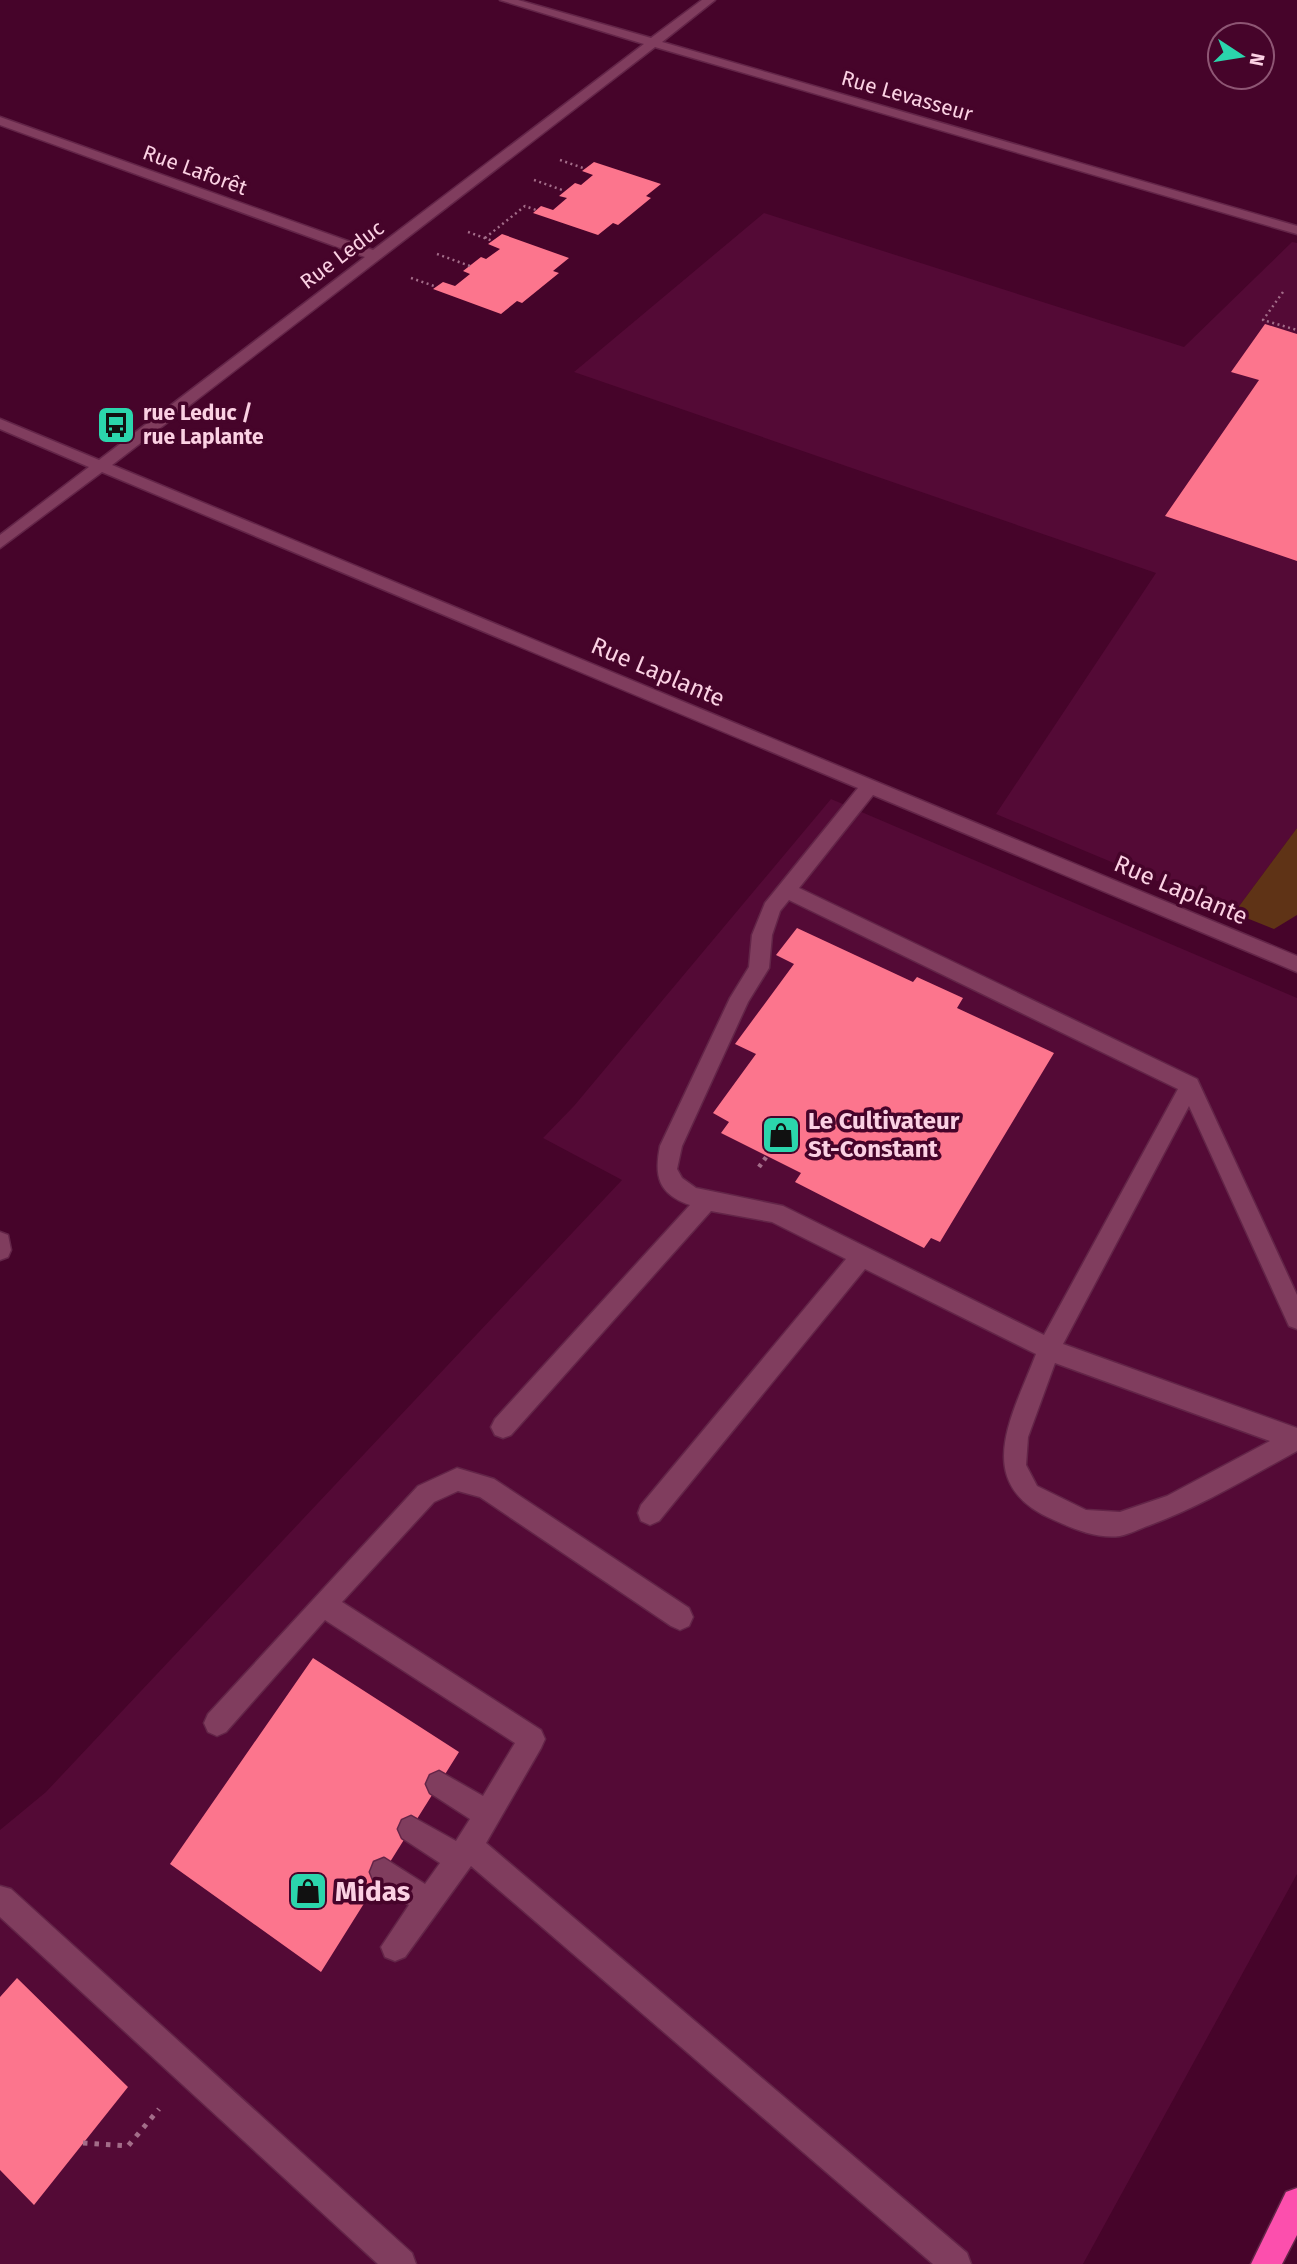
<svg xmlns="http://www.w3.org/2000/svg" width="1297" height="2264" font-family="'Fira Sans',sans-serif">
<rect width="100%" height="100%" fill="#46042a"/>
<path fill="#540a36" d="M764 213 1184 347 1292 242 1297 243V828L1234 913 996 814 1156 573 574 372Z
M831 799 1297 998V1874L1083 2264H0V1830L46 1792 622 1180 543 1138 574 1106Z"/>
<path fill="#5f3316" d="M1297 828V915L1274 929 1234 913Z"/>
<path fill="#fc758d" d="M594 162 661 184 646 196 651 198 618 225 613 223 598 235 533 213 541 206 553 210 567 198 559 196 575 183 581 185 593 175 582 171Z
M502 234 569 258 553 271 559 273 522 303 517 301 501 314 433 289 443 282 455 286 470 274 463 271 481 257 486 259 500 249 488 244Z
M1265 324 1297 334V561L1165 516 1259 380 1231 372Z
M797 928 913 982 917 977 963 998 957 1008 1054 1053 940 1242 931 1238 924 1248 795 1182 801 1173 721 1133 729 1122 713 1113 756 1054 735 1044 794 964 776 955Z
M313 1658 459 1752 321 1972 170 1864Z
M17 1978 128 2087 34 2205 0 2170V1997Z"/>
<g fill="none" stroke-linecap="round" stroke-linejoin="round">
<defs>
<path id="minor" d="M500 0H518L651 38 702 0H715L662 42 1297 226V234L655 47 112 465 1297 956V972L873 795 799 888 1197 1079 1297 1295V1329L1289 1326 1189 1106 1063 1344 1297 1428V1451C1249 1477 1202 1506 1150 1525 1141 1528 1130 1534 1120 1536 1097 1539 1074 1529 1054 1520 970 1484 1012 1417 1036 1354L865 1269 659 1521 650 1525 641 1521 638 1513 641 1505 846 1259 772 1222 711 1211 511 1435 503 1438 495 1435 491 1427 495 1419 690 1205C658 1194 654 1176 660 1146L730 998 749 967 752 935 765 903 858 788 102 472 0 548V535L89 467 0 429V419L99 460 365 257 0 125V117L373 250 644 44ZM789 900 1178 1089 1044 1335 783 1206 696 1188 682 1178 677 1169 682 1146 748 1002 769 968 772 935 780 911ZM1055 1363 1270 1441 1167 1496 1120 1512 1086 1510 1037 1486 1026 1465 1028 1437Z
M0 1232 8 1235 11 1250 8 1257 0 1260Z
M457 1468 494 1479 689 1608 693 1617 689 1626 680 1630 671 1626 480 1497 458 1491 434 1502 342 1602 541 1730 545 1739 541 1748 486 1843 967 2253 971 2264H933L471 1866 405 1957 395 1961 385 1957 381 1947 409 1905 374 1882 370 1872 374 1862 384 1858 425 1884 440 1863 402 1838 398 1829 402 1820 411 1816 456 1841 470 1819 430 1793 426 1784 430 1775 439 1771 483 1796 515 1743 325 1620 226 1732 217 1736 208 1732 204 1723 208 1714 418 1486Z
M0 1886 11 1889 412 2253 416 2264H378L0 1917Z"/>
<path id="highway" d="M1297 2188V2235L1282 2264H1251L1286 2192Z"/>
</defs>
<use href="#minor" stroke="#632548" stroke-width="3"/>
<use href="#highway" stroke="#632548" stroke-width="3"/>
<path stroke="#a36d89" stroke-width="2.5" stroke-dasharray="2 3.5" stroke-linecap="butt" d="M560 160 586 169
M534 180 565 191
M468 232 493 241
M485 238 525 206 536 210
M437 254 470 266
M411 278 437 287
M1283 292 1263 320 1297 330"/>
<path stroke="#a36d89" stroke-width="4.5" stroke-dasharray="3.5 5" stroke-linecap="butt" d="M759 1167 767 1156"/>
<path stroke="#a36d89" stroke-width="5" stroke-dasharray="4.5 7" stroke-linecap="butt" d="M83 2143 128 2146 159 2109"/>
<use href="#minor" fill="#803d5e" fill-rule="evenodd"/>
<use href="#highway" fill="#fc4fad" fill-rule="evenodd"/>
</g>
<defs>
<symbol id="bus-square" viewBox="-11 -11 22 22"><rect x="-9" y="-9" width="18" height="18" rx="4" fill="#2bd5ac" stroke="#46042a"/><path d="M-5-6H5V4H4V6H2V4H-2V6H-4V4H-5ZM-3.5-4V0h7V-4ZM-3.5 1.2v1.5H-2V1.2ZM2 1.2v1.5H3.5V1.2Z" fill="#111"/></symbol>
<symbol id="shop-square" viewBox="-11 -11 22 22"><rect x="-9" y="-9" width="18" height="18" rx="4" fill="#2bd5ac" stroke="#46042a"/><path d="M-5-2.5h2.3a2.7 3.5 0 0 1 5.4 0H5L5.5 6h-11ZM-1.5-2.5h3a1.5 2.3 0 0 0-3 0Z" fill="#111"/></symbol>
</defs>
<g fill-rule="evenodd">
<use href="#bus-square" x="94" y="403" width="44" height="44"/>
<use href="#shop-square" x="759" y="1113" width="44" height="44"/>
<use href="#shop-square" x="286" y="1869" width="44" height="44"/>
</g>
<g text-anchor="middle" stroke-width="7" stroke-linejoin="round" paint-order="stroke">
<g font-size="21" fill="#fbd1e3" stroke="#46042a">
<text transform="translate(907 96) rotate(16)" y="7">Rue Levasseur</text>
<text transform="translate(195 170) rotate(20)" y="7">Rue Laforêt</text>
<text transform="translate(342 255) rotate(-37)" y="7">Rue Leduc</text>
</g>
<g font-size="21" font-weight="bold" fill="#fbd1e3" stroke="#46042a" text-anchor="start">
<text x="143" y="420">rue Leduc /<tspan x="143" dy="24">rue Laplante</tspan></text>
</g>
<g font-size="24" fill="#fbd1e3" stroke="#46042a">
<text transform="translate(658 672) rotate(23)" y="8">Rue Laplante</text>
<text transform="translate(1181 890) rotate(23)" y="8">Rue Laplante</text>
</g>
<g font-size="24" font-weight="bold" fill="#fbd1e3" stroke="#46042a" text-anchor="start">
<text x="808" y="1129">Le Cultivateur<tspan x="808" dy="28">St-Constant</tspan></text>
</g>
<g font-size="28" font-weight="bold" fill="#fbd1e3" stroke="#46042a" text-anchor="start">
<text x="335" y="1901">Midas</text>
</g>
</g>
<g transform="translate(1241 56) rotate(102)"><circle r="33" fill="#46042a" stroke="#8e5674" stroke-width="2"/>
<path d="M0-5L12 26L0 18L-12 26Z" fill="#2bd5ac"/>
<text y="-10" font-size="19" font-weight="bold" text-anchor="middle" fill="#fbd1e3">N</text>
</g>
</svg>
